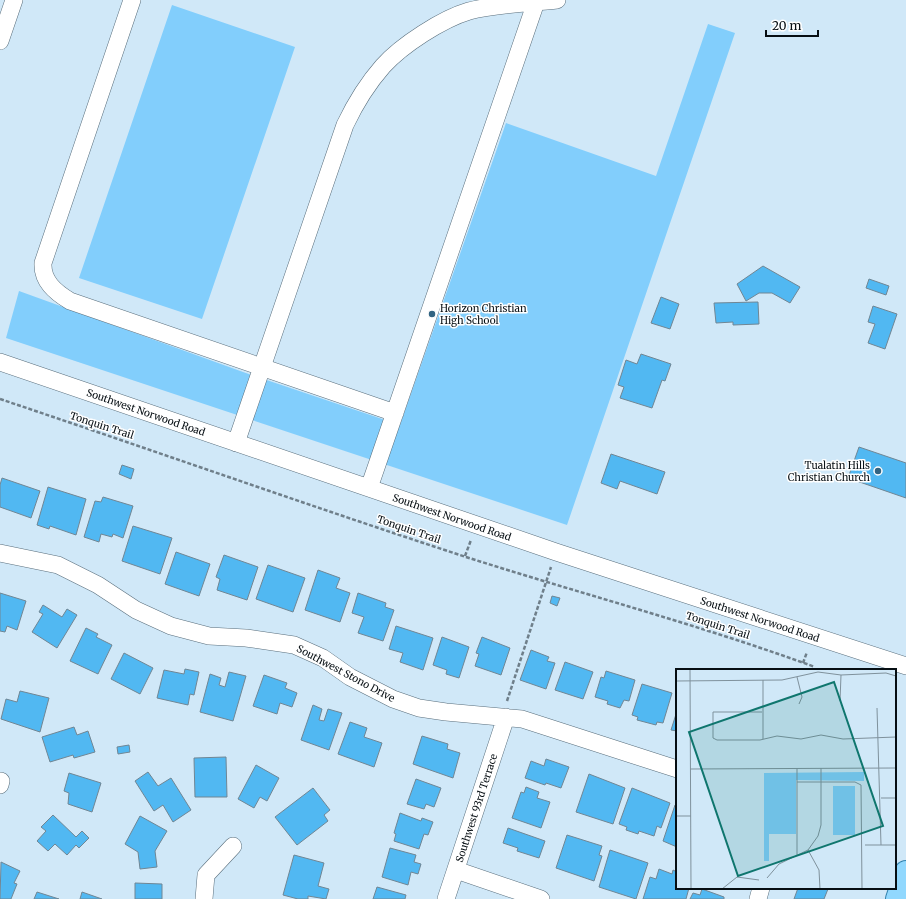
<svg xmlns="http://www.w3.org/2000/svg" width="906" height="899" font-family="Merriweather,serif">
<rect width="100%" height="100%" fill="#d0e8f8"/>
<path fill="#82cefc" d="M172 5 295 47 202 319 79 278Z
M708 24 735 33 567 525 6 338 19 291 243 372 400 425 506 123 656 176Z"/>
<path fill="#51b8f2" stroke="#708694" d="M763 266 800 287 790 303 772 293H759L746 301 737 284Z
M869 279 889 286 886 295 866 288Z
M661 297 679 304 670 329 651 323Z
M758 302 759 324 733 325V322L716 323 714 303Z
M873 306 897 314 885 349 868 343 875 324 868 322Z
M641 354 671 364 665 381 662 380 652 408 620 398 624 387 618 385 626 360 637 364Z
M859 447 906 463V498L848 478Z
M611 454 665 472 657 494 620 481 617 489 601 483Z
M122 465 134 469 131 479 119 474Z
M2 478 40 491 31 518 0 507V485Z
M48 487 86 499 76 535 50 526 49 529 37 525Z
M103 497 133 506 123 538 113 534 112 537 101 534 99 542 84 537 95 501 101 502Z
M133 526 172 538 160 574 122 561Z
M176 552 210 564 199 596 165 584Z
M224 555 258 567 247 600 217 590 220 579 216 577Z
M268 565 305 578 293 612 256 599Z
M318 570 340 578 336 588 350 593 340 622 305 610Z
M0 593 26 601 17 630 7 626 5 632 0 631Z
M358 593 386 603 385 607 394 610 383 641 358 633 364 617 352 613Z
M552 596 560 598 557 606 550 603Z
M43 605 62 617 67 609 77 615 57 648 32 632 43 614 39 612Z
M396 626 433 638 423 670 400 662 403 653 389 649Z
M86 628 98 634 96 637 112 645 98 674 70 661Z
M442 637 469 647 459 678 446 674 447 670 433 665Z
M482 637 510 648 501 675 475 666 479 654 476 653Z
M531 650 549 657 547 661 555 663 546 689 520 680Z
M124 653 153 668 140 694 111 679Z
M565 662 593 672 583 699 555 690Z
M185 669 199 672 194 695 190 694 188 705 157 698 164 670 184 674Z
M606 671 635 680 629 701 624 700 620 708 607 704 608 701 595 697 601 677 604 678Z
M229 672 246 676 233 721 200 712 210 674 221 678 219 685 225 687Z
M264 675 287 683 285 688 297 693 292 707 280 703 277 714 253 706Z
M642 684 672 693 663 723 657 722 656 725 637 720 638 717 632 715Z
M20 691 49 698 40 732 1 719 6 699 17 702Z
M313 705 322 709 319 720 324 721 328 709 342 713 329 750 301 740Z
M677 711V731L671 730Z
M350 722 367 728 364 737 382 743 374 767 338 754Z
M74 727 77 735 88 731 95 752 74 758 73 755 50 762 42 737Z
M422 736 448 744 447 749 460 753 453 778 413 764Z
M129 745 130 752 118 754 117 747Z
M226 757 227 797H195L194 758Z
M546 759 569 767 561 788 546 783 545 785 525 778 531 761 544 766Z
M256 765 279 778 267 801 260 797 254 808 238 799Z
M148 772 158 786 171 778 191 810 173 822 163 805 154 811 135 781Z
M69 773 101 783 92 812 68 804 69 793 64 791Z
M589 774 625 788 613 824 576 812Z
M416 779 441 788 434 807 426 804 424 809 407 804Z
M526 787 539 792 537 798 550 802 541 828 512 818 521 792 524 793Z
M313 788 330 810 324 815 328 821 297 845 275 817Z
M632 788 670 803 661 828 657 826 654 836 639 831 638 834 626 830 627 827 619 824Z
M675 805H677V847L663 841Z
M400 813 421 821 422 818 433 822 428 835 424 834 419 849 394 841 396 834 394 833Z
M53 815 76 837 82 831 89 838 79 848 76 845 67 855 55 844 48 851 37 841 46 831 41 827Z
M140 816 167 831 155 851 157 867 140 869 138 852 125 844Z
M508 828 545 841 539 858 517 851 518 848 503 843Z
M567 835 602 846 599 855 602 856 594 881 556 868Z
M390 848 416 855 414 862 421 864 418 874 411 872 408 885 382 877Z
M610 850 648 863 636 899 599 887Z
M294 855 324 863 318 886 329 889 326 899 308 896V899H298L283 895Z
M1 862 20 871 14 883 17 884 11 899H0Z
M659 869 672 874 673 870 677 872V888H689L686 899H643L650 877 656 879Z
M135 883 162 884V899H135Z
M377 887 406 895 405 899H373Z
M798 888H825L828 889 824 899H794Z
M702 889 724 897V899H690L693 893 700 895Z
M37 892 59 899H34Z
M82 892 102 899H80Z"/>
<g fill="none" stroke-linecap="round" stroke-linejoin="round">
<defs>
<path id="minor" d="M132 0 43 263C42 281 55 292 70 301L395 413
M0 41 14 0
M0 362 556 552 906 666
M236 443 345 125C355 104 368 83 383 66 402 45 442 19 469 11 495 4 530 3 557 0
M369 488 536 2
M0 553 58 565 98 585 136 610 171 626 209 636 246 638 294 645 323 658 350 677 393 699 419 708 446 712 522 719 677 769
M0 785 1 781
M456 870 541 899
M204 899 206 875 233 846
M446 899 506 717
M758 899 761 888"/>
<path id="major" d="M897 899 906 872"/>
</defs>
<use href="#minor" stroke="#596e7c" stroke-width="18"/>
<use href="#major" stroke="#3180ac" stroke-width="24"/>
<path stroke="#6f7f8a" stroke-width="2.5" stroke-dasharray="4 2" stroke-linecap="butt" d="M0 399C155 451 310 506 466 557 582 594 700 625 815 667
M465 556 471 540
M803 663 807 652
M507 701 551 567"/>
<use href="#minor" stroke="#fff" stroke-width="17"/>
<use href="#major" stroke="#91d8fe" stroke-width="22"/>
</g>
<g fill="#326482" stroke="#fff" stroke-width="1.5">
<circle cx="432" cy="314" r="4"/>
<circle cx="878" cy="471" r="4"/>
</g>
<g text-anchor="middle" stroke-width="3" stroke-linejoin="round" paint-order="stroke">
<g font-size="10" fill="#060e13" stroke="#fff" text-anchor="start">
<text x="440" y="312">Horizon Christian<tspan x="440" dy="12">High School</tspan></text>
<text x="870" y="469" text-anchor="end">Tualatin Hills<tspan x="870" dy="12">Christian Church</tspan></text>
</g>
<g font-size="10" fill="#060e13" stroke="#fff">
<text transform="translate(146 412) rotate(19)" y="4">Southwest Norwood Road</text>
<text transform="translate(102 425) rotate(18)" y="4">Tonquin Trail</text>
<text transform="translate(452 517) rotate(19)" y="4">Southwest Norwood Road</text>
<text transform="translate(409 529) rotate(19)" y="4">Tonquin Trail</text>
<text transform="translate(760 619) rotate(18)" y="4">Southwest Norwood Road</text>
<text transform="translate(718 625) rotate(18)" y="4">Tonquin Trail</text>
<text transform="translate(346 673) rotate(28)" y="4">Southwest Stono Drive</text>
<text transform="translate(476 808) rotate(-72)" y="4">Southwest 93rd Terrace</text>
</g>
</g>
<g transform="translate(676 669)">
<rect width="220" height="220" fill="#d0e8f8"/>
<path d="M188 103V112L120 111V165H93V192H88V104ZM157 117H179V166H157Z" fill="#82cefc"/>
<path fill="none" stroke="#7f919c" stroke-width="1" d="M14 0 15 220M121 8 126 28 123 35M0 12 106 11 142 3 165 6 210 4 220 7M164 32 165 6M201 39 205 176M86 43H37V69L41 71H84L101 67 125 70 145 66 167 70 220 68M87 70V11M121 99V186M14 100 220 99M121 113H179L185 116 186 220M205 129H220M0 147H15M189 176H220M132 181 143 201 144 220M91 209 103 195 132 181 142 167 145 156V99M46 220 61 208 83 211"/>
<path fill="#0f766e" fill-opacity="0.15" stroke="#0f766e" stroke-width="2" d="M158 13 207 157 62 207 13 63Z"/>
<rect width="220" height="220" fill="none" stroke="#060e13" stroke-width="2"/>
</g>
<path d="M766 30v6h52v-6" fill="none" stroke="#060e13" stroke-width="2"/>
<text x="772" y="30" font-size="12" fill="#060e13" stroke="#ffffff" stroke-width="3" paint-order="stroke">20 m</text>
</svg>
